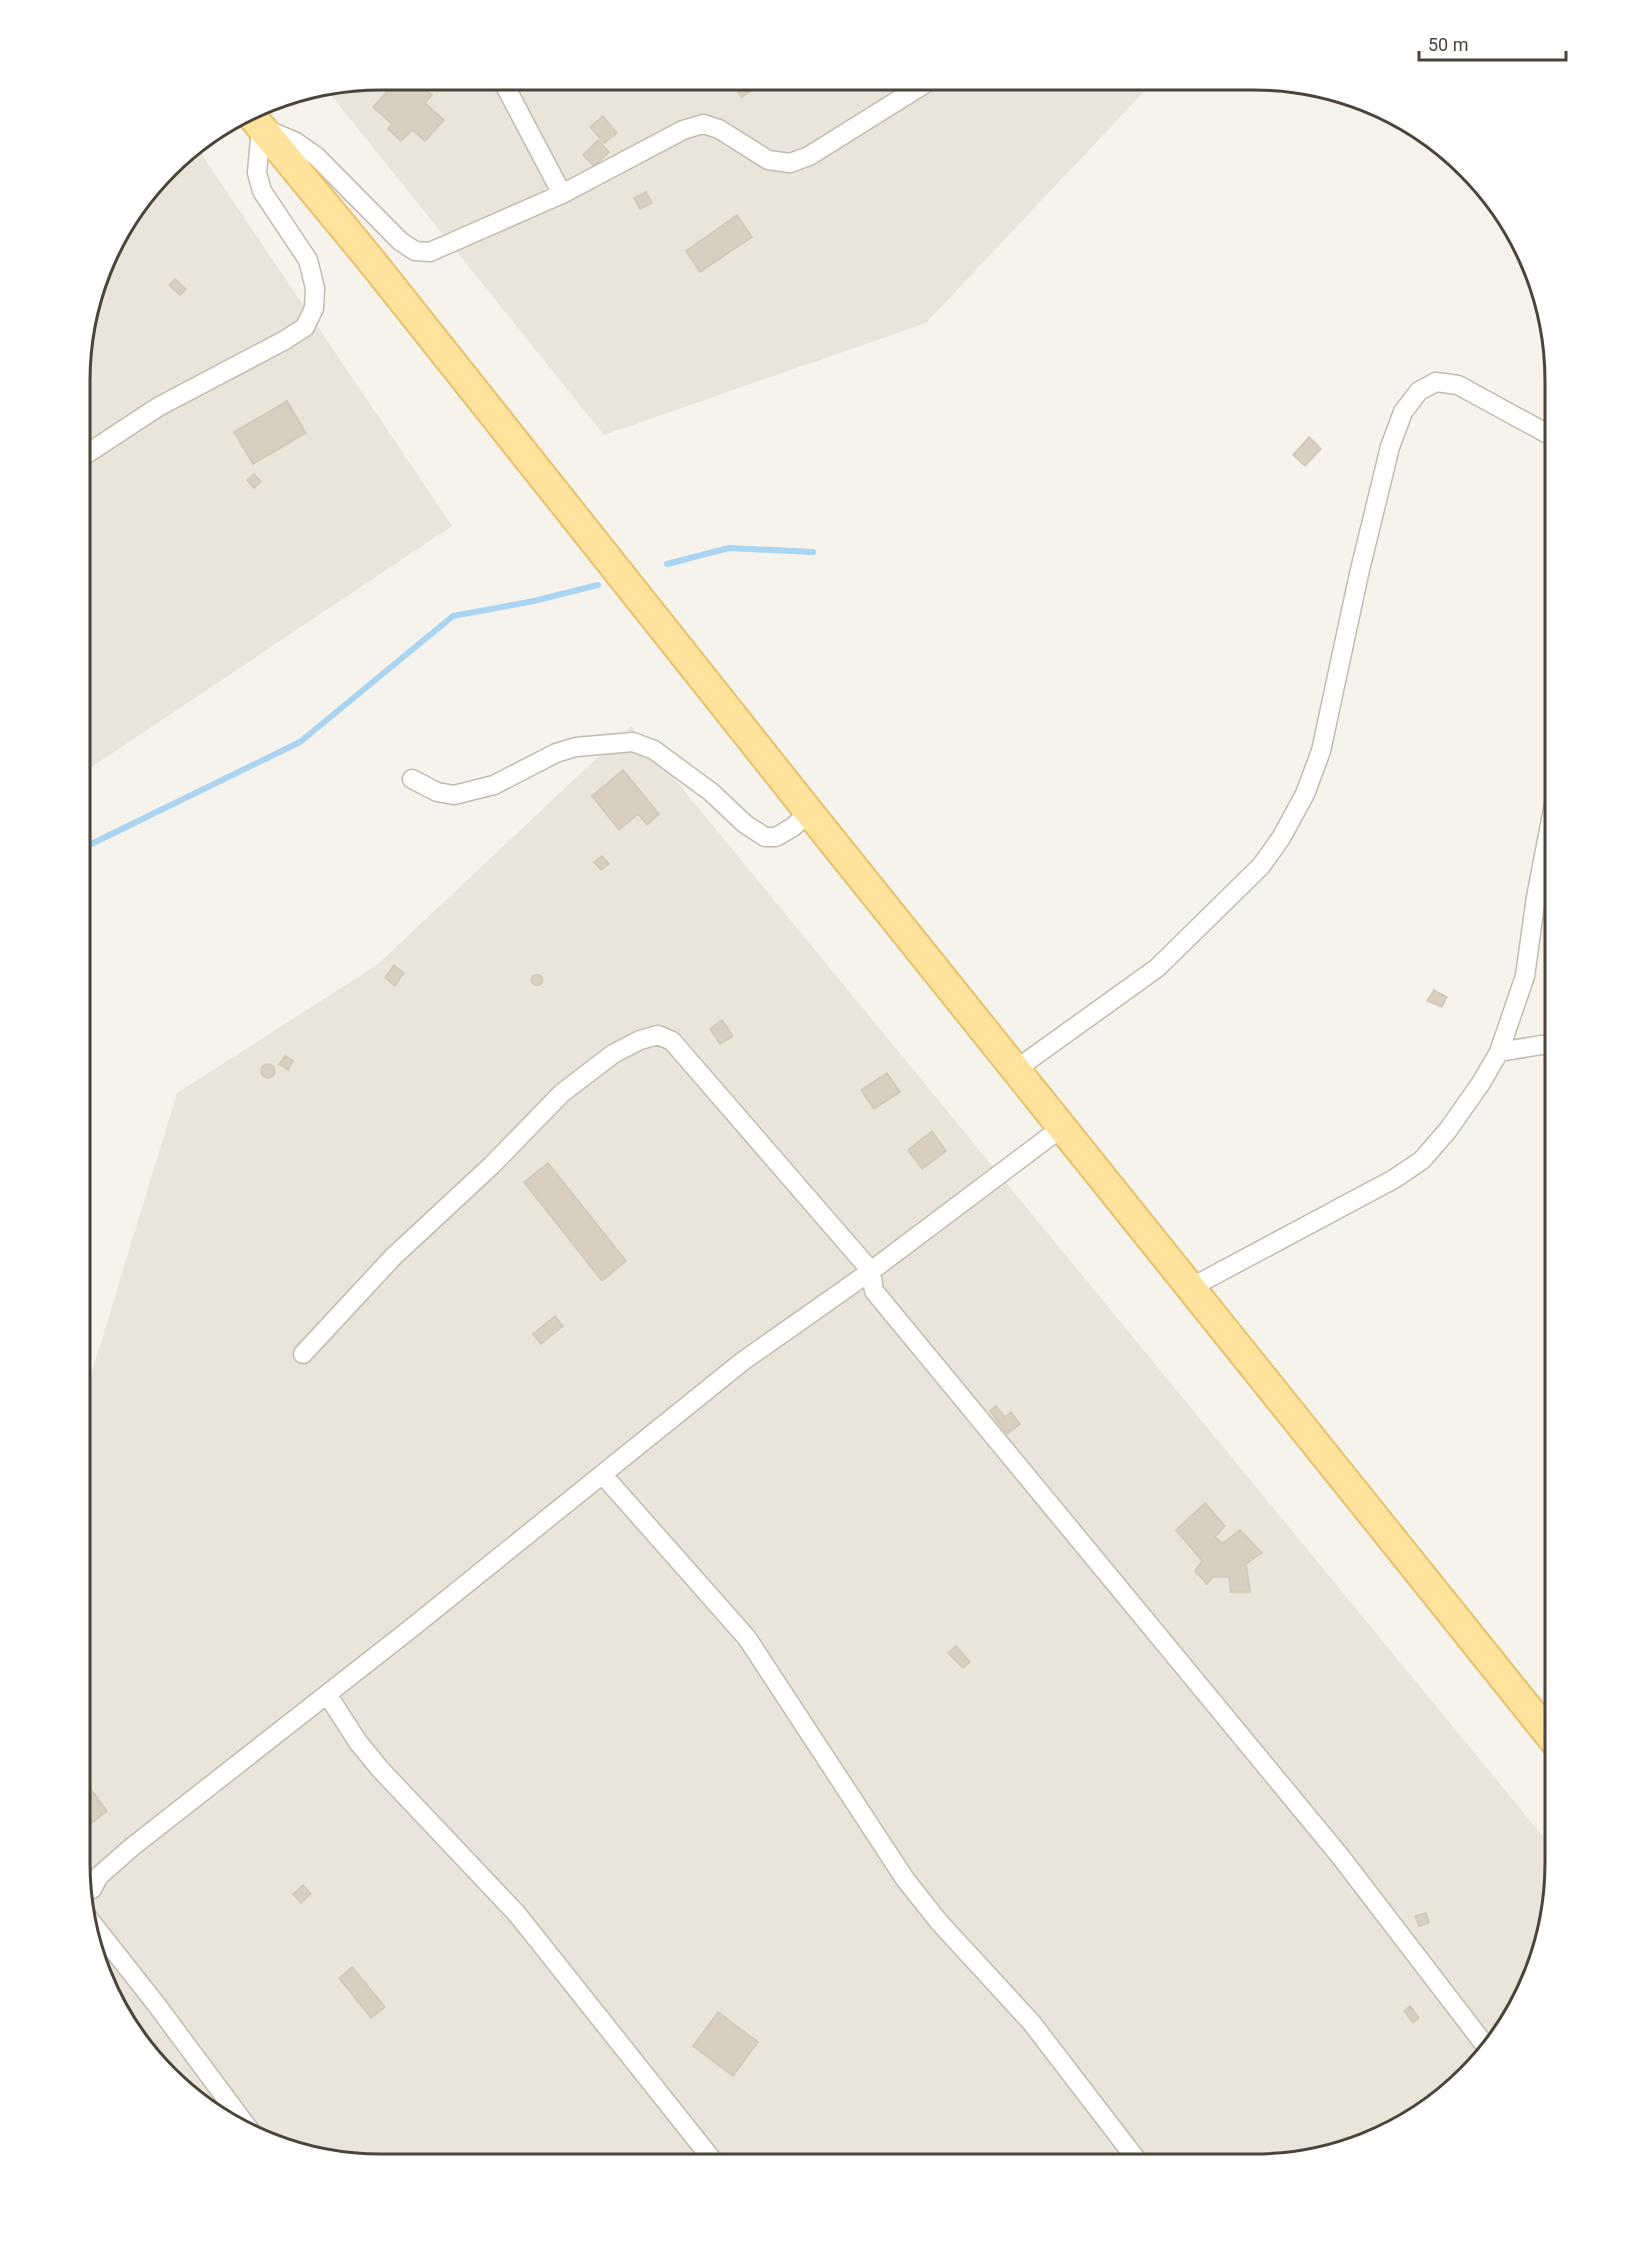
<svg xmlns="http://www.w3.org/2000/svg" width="1635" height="2244" font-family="Roboto,sans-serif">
<rect width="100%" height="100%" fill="#f6f3ec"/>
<path fill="#eae5da" d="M381 80 1153 82 926 323 604 435 326 89Z
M196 146 452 526 81 774 82 341 120 231 182 154Z
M631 726 1555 1851V1883L1539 1960 1504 2031 1453 2090 1387 2134 1313 2159 1254 2164 342 2162 266 2142 213 2113 154 2062 110 1996 85 1922 80 1863V1411L177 1093 377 965Z"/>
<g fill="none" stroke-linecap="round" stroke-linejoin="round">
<path stroke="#a9d4f2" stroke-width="6" d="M667 564 729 548 813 552
M81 849 300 742 453 616 534 601 598 585"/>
</g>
<path fill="#d8cfc1" stroke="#d3c7b4" stroke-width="1.5" d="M413 80H415L432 95 425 103 444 120 425 141 412 130 401 141 388 129 392 124 373 107 395 83 403 90Z
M745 81 752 90 742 97 734 87Z
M603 116 617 133 604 143 590 127Z
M598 140 609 152 594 166 583 155Z
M646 192 652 203 640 209 634 198Z
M737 215 752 237 700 272 686 251Z
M175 279 186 289 180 295 169 285Z
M287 401 306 433 253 464 234 432Z
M1309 437 1321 449 1305 466 1293 455Z
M254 474 261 482 254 488 247 480Z
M623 770 659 814 647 825 638 814 619 830 592 796Z
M602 856 609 864 601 870 594 862Z
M394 965 404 973 395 986 385 978Z
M531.5 980a5.5 5.5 0 1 1 11 0a5.5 5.5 0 1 1-11 0Z
M1434 990 1447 997 1442 1007 1427 1001Z
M722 1020 733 1036 720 1044 710 1029Z
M285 1056 293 1061 288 1070 279 1064Z
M261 1071a7 7 0 1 1 14 0a7 7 0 1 1-14 0Z
M887 1073 900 1092 874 1109 861 1090Z
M932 1131 946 1151 922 1169 908 1150Z
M548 1163 626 1261 602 1281 524 1182Z
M555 1316 563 1326 541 1344 533 1334Z
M996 1406 1005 1417 1011 1412 1020 1424 1007 1434 990 1411Z
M1205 1503 1225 1526 1215 1537 1223 1543 1240 1530 1262 1553 1246 1564 1250 1592H1231L1229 1577H1213L1207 1584 1195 1571 1202 1561 1176 1530Z
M956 1646 970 1662 963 1668 948 1653Z
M85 1781 107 1811 80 1832V1785Z
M303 1885 311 1894 301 1903 293 1894Z
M1426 1913 1429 1923 1419 1926 1415 1916Z
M352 1967 385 2007 371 2018 339 1978Z
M1410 2006 1419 2018 1413 2023 1404 2011Z
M718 2012 758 2042 733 2076 693 2046Z"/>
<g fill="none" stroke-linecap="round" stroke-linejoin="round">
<defs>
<path id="street" d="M502 80 562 194
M82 457 158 407 285 340 305 327 314 308 315 288 308 260 262 191 257 173 261 127 296 142 316 156 400 241 415 251 430 252 562 194 683 130 703 124 719 129 768 160 790 163 809 156 929 81
M412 779 437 792 454 795 494 785 556 753 576 747 633 742 654 750 711 792 745 824 765 837H776L793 827 809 812
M1499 1052 1541 1045 1555 1046
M1015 1070 1157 968 1261 866 1281 838 1305 794 1321 751 1359 574 1390 447 1403 412 1419 391 1436 382 1458 385 1555 438
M1190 1288 1394 1179 1422 1160 1448 1130 1481 1083 1499 1052 1525 976 1536 897 1555 799
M303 1354 393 1257 492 1165 562 1093 613 1054 640 1040 658 1035 672 1041 871 1271 874 1291 1340 1856 1488 2049
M603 1475 747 1638 905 1879 939 1922 1031 2022 1140 2164
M327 1694 358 1742 380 1769 517 1914 715 2163
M83 1894 92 1889 99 1876 132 1847 409 1630 743 1361 871 1271 1061 1128
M85 1914 156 2004 254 2136"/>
<path id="primary" d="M251 115 373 263 809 812 1555 1742"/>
</defs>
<use href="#street" stroke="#c2bbae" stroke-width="21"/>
<use href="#primary" stroke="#e6c16a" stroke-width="32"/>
<use href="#street" stroke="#fff" stroke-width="18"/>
<use href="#primary" stroke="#ffe39c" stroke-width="28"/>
</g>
<path d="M0 0H1635V2244H0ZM381 90H1254A291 291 0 0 1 1545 381V1863A291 291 0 0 1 1254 2154H381A291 291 0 0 1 90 1863V381A291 291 0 0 1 381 90Z" fill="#fff" fill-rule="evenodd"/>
<path fill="none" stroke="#4b4439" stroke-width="3" d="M381 90H1254A291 291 0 0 1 1545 381V1863A291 291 0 0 1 1254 2154H381A291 291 0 0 1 90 1863V381A291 291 0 0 1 381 90Z"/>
<path d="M1419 51v9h147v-9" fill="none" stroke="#4b4439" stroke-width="3"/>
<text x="1428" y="51" font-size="18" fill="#4b4439" stroke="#ffffff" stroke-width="4.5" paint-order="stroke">50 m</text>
</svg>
